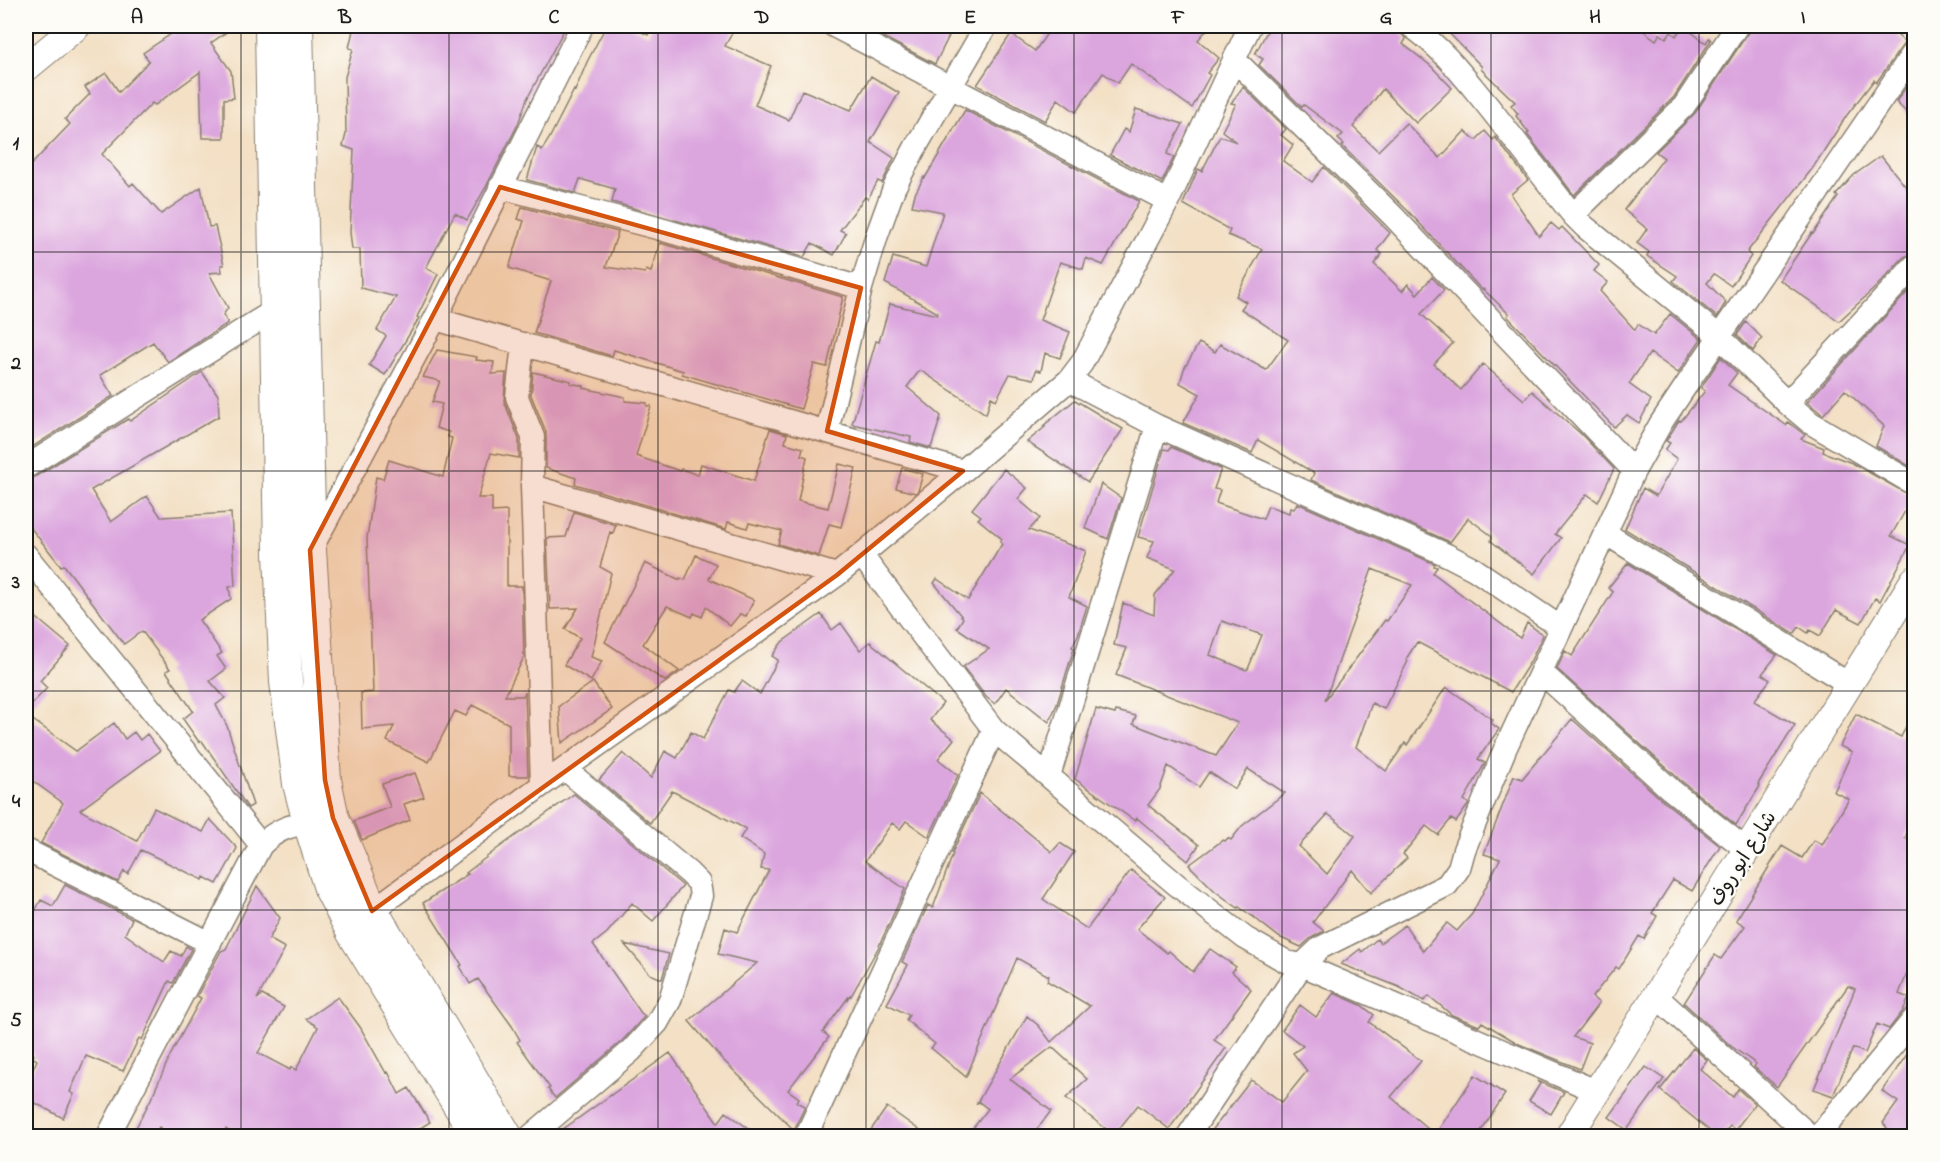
<svg xmlns="http://www.w3.org/2000/svg" width="1940" height="1162" font-family="'Indie Flower','Playpen Sans Arabic',sans-serif">
<rect width="100%" height="100%" fill="#fdfcf7"/>
<filter id="ink" filterUnits="userSpaceOnUse"><feTurbulence type="fractalNoise" baseFrequency=".0167" numOctaves="2"/><feDisplacementMap in="SourceGraphic" scale="12" xChannelSelector="R" yChannelSelector="G"/><feConvolveMatrix kernelMatrix="1 2 1 2 8 2 1 2 1" color-interpolation-filters="sRGB"/></filter>
<filter id="wash" filterUnits="userSpaceOnUse"><feTurbulence type="fractalNoise" baseFrequency=".008" numOctaves="4" result="noise"/><feDisplacementMap in="SourceGraphic" scale="24" xChannelSelector="R" yChannelSelector="G"/><feGaussianBlur stdDeviation="1.35" result="paint"/><feColorMatrix in="noise" values="0 0 0 0 0 0 0 0 0 0 0 0 0 0 0 0 0 1.4 0 .05"/><feComposite in="paint" operator="in"/></filter>
<g filter="url(#wash)">
<rect width="100%" height="100%" fill="#f3e0c5"/>
<g id="blocks">
<path fill="#dba5de" fill-rule="evenodd" d="M183 26H235L211 43 231 71 234 98 224 99V138H202L200 72 155 105 152 103 102 154 130 186 133 183 161 214 201 187 209 227 215 226 224 265H221L222 272 209 273 228 308 223 315 228 323 168 362 153 342 100 375 113 396 26 451V170L70 124 65 119 90 94 85 87 106 73 119 92 149 61 143 53Z
M354 26H566L527 99 518 124 487 185 467 220 455 213 426 268 438 274 417 317 419 318 385 375 369 365 386 336 377 330 396 297 361 288 360 249H352L350 232 354 150 343 146 346 134 345 77 353 49 349 48Z
M606 26H629L648 35 653 26H736L725 46 771 66 755 105 789 120 802 90 851 110 871 76 899 93 870 142 894 158 882 183 878 181 868 199 865 197 840 230 846 233 834 255 812 243 804 257 612 202 615 189 580 179 575 193 527 180 537 147 542 150 549 139 574 90 575 91 587 62Z
M862 26H945L942 32 949 36 935 64Z
M1052 26H1210L1198 40 1219 58 1207 73 1210 75 1192 108 1131 64 1118 83 1103 73 1076 112 1058 99 1045 121 977 85 1011 34 1035 51Z
M1270 26H1392L1398 30 1406 39 1403 44 1431 66 1452 88 1416 123 1383 89 1353 127 1378 151 1406 123 1440 158 1465 131 1476 140 1485 131 1493 140 1495 137 1528 180 1511 194 1512 196 1539 236 1551 223 1559 230 1562 227 1599 265 1594 271 1608 282 1600 291 1635 330 1638 324 1654 335 1670 314 1701 339 1678 373 1650 353 1629 384 1651 400 1639 423 1627 415 1614 427 1507 316 1509 314 1483 289 1482 290 1407 210 1342 146 1344 144 1338 139 1343 134 1304 105 1302 107 1259 65 1263 59 1255 54Z
M1442 26H1637L1656 40 1660 34 1666 38 1671 32 1676 36 1683 26 1706 43 1709 38 1711 40 1674 97 1574 195 1527 134 1529 133 1516 116 1518 114 1511 105 1515 102 1481 69 1482 67Z
M1750 26H1907L1898 36 1905 42 1876 83 1874 80 1847 115 1812 169 1747 252 1751 256 1731 286 1714 274 1707 283 1726 302 1717 317 1673 281 1677 276 1647 256 1649 252 1637 243 1647 229 1624 210 1664 158 1656 152 1695 113 1748 33Z
M1914 75V120L1896 102Z
M1243 87 1286 129 1281 135 1293 145 1283 161 1312 182 1324 167 1390 233 1377 250 1382 254 1374 264 1402 291 1408 284 1417 294 1432 277 1444 290 1421 314 1453 343 1434 364 1461 390 1483 364 1524 400 1532 391 1581 434 1614 469 1598 502 1587 494 1555 534 1561 538 1534 574 1491 541 1492 536 1468 518 1450 542 1311 480 1314 473 1258 440 1252 453 1183 423 1200 394 1180 383 1184 369 1199 343 1215 352 1220 344 1266 370 1288 340 1241 309 1246 302 1236 296 1262 249 1228 235 1230 230 1183 204 1198 169 1202 171 1220 136 1237 142 1222 131 1236 104 1231 103Z
M1136 109 1183 124 1167 154 1174 157 1162 182 1110 155 1124 129 1129 132Z
M965 110 1139 201 1103 265 1086 258 1083 269 1060 262 1040 320 1070 332 1060 358 1045 353 1041 371 1036 370 1034 379 1010 374 996 400 991 397 986 414 920 370 907 387 941 416 931 448 910 442 911 437 852 424 876 341 879 342 890 304 937 315 938 313 885 283 893 257 926 267 943 212 912 206 915 194 924 177 925 178Z
M1881 156 1914 197V253L1904 257 1876 287 1839 321 1780 280 1812 233 1813 234 1838 197 1836 195 1854 175Z
M522 207 618 232 606 267 645 273 646 270 651 272 660 243 843 297 827 367 814 364 801 409 682 374 683 371 614 350 612 356 534 333 551 281 509 268 524 221 518 219Z
M1914 285V469L1876 446 1884 426 1845 390 1823 415 1807 402Z
M1746 322 1762 338 1753 351 1737 335Z
M437 350 477 357 476 360 494 362 492 374 506 373 504 401 519 439V458L491 453 478 498H492V512L507 511V586H522L524 657 505 696H523L525 692 528 776H509V724L472 705 466 716 455 711 429 762 387 741 394 726 362 729 361 693 373 692 367 538 376 477 383 479 389 460 443 477 452 438 448 437 449 432 436 428 442 404 432 402 440 381 423 377Z
M1721 357 1737 373 1728 385 1786 425 1788 422 1805 435 1801 439 1824 448 1823 452 1852 463 1913 497 1891 536 1910 545 1880 601 1875 598 1861 623 1836 610 1820 636 1810 630 1808 633 1799 627 1794 634 1625 529 1643 488 1656 496 1677 459 1665 450 1670 443 1666 441 1679 420 1681 421 1705 391 1701 388Z
M202 372 218 395 219 416 91 490 111 522 147 496 161 517 231 513 235 586 229 587 231 599 199 620 222 653 217 656 226 669 210 681 225 698 216 705 227 726 253 805 248 808 202 741 199 742 183 719 193 711 166 671 170 669 142 631 124 644 64 565 61 566 26 522V480L33 478 128 419 130 421Z
M533 372 571 381 570 383 584 386 583 388 625 397V401L647 403V406H651L636 456 680 471 681 469 698 475 701 464 754 481 770 429 787 434 785 443 803 448 801 455 807 457 798 501 828 508 839 464 856 468 841 527 829 524 819 556 778 544 782 531 749 523 747 528 728 522 726 529 575 484 576 478 546 468V432L531 395Z
M1075 400 1123 429 1088 482 1027 442 1045 427 1043 426Z
M1171 447 1221 469 1214 489 1220 490 1216 503 1263 519 1268 506 1289 513 1290 508 1294 509 1297 503 1435 564 1434 566 1437 567 1433 573 1520 638 1527 623 1543 635 1530 662 1511 692 1417 642 1406 659 1408 661 1384 709 1372 703 1356 747 1386 771 1405 743 1407 745 1446 687 1493 720 1491 723 1499 729 1478 759 1485 763 1464 800 1468 803V805L1456 822 1451 819 1438 835 1426 826 1403 854 1407 858 1371 893 1352 870 1313 922 1324 931 1311 938 1301 947 1279 937 1252 916 1239 907 1238 908 1215 891 1189 865 1223 840 1225 841 1228 838 1231 840 1242 826 1285 793 1248 769 1235 789 1209 772 1199 787 1168 766 1160 789 1148 805 1199 845 1188 861 1137 818 1135 821 1075 779 1096 709 1115 714 1116 711 1136 716 1133 724 1216 756 1238 723 1116 675 1127 648 1114 645 1123 603 1154 615 1155 595 1175 569 1147 558 1154 541 1138 537 1164 449 1169 450ZM1372 569 1412 585 1387 621 1385 620 1325 700ZM1222 621 1262 635 1248 669 1246 670 1210 655ZM1328 814 1355 836 1327 874 1299 846Z
M902 468 923 474 918 491 915 493 896 488Z
M1004 469 1027 488 1018 499 1040 518 1029 530 1086 551 1069 597 1087 606 1078 635 1072 647 1074 648 1057 704 1049 722 1006 688 995 704 986 697 963 667 989 649 957 628 963 618 934 583 937 579 968 600 1002 544 1000 542 1002 539 978 519 981 516 972 509Z
M1101 484 1121 498 1108 539 1085 528Z
M574 512 616 525 613 533 610 532 600 567 611 573 591 657 602 661 591 681 564 665 580 638 565 629 578 608 550 609 547 538 566 537Z
M696 555 716 564 709 579 754 600 746 616 740 614 730 626 706 607 702 617 694 613 692 617 667 606 643 644 679 671 665 681 605 642 645 563 680 580V578L685 580Z
M1628 563 1777 655 1762 674 1770 680 1754 701 1795 725 1758 784 1760 786 1736 825 1679 779 1557 669 1565 651 1572 656 1613 592 1608 588Z
M26 609 70 646 40 681 47 688 26 710Z
M821 614 832 630 841 623 860 650 870 642 943 703 930 720 954 739 938 759 958 775 929 837 906 821 900 829 892 823 865 861 905 889 878 948 851 996 850 995 823 1032 829 1037 788 1090 799 1098 797 1102 805 1106 794 1130 721 1058 689 1021 757 963 718 954 725 928 737 932 769 870 761 869 764 854 740 838 746 829 672 791 650 823 599 780 623 753 651 778 665 751 677 758 691 732 703 739 729 690 734 692 742 681 760 694 778 660 772 656 782 642Z
M593 682 612 709 562 743 559 706Z
M1914 709V817L1905 838 1914 842V956L1899 994 1909 998 1903 1011 1889 1029 1877 1024 1865 1053 1853 1048 1833 1096 1814 1089 1855 989 1848 986 1777 1087 1754 1067 1756 1064 1731 1046 1684 1003 1715 955 1721 959 1745 926 1736 920 1782 846 1802 858 1814 840 1822 845 1849 799 1834 792 1852 752 1840 746 1856 714 1901 737Z
M26 715 76 751 114 723 125 739 134 732 140 740 147 734 160 751 80 810 137 841 154 808 203 832 210 819 237 848 217 884 204 877 203 880 141 850 128 874 124 871 118 882 41 843 63 803 26 776Z
M1572 719 1661 799 1720 846 1692 891 1673 880 1652 913 1657 916 1644 939 1639 936 1619 969 1616 967 1592 997 1599 1003 1573 1037 1590 1043 1580 1069 1519 1044 1482 1022 1479 1026 1452 1015 1429 996 1424 1001 1399 987 1341 964 1360 949 1362 952 1377 939 1380 943 1405 925 1423 951 1447 923 1457 931 1472 914 1500 859 1484 854 1514 776 1522 779Z
M415 773 424 797 404 804 410 820 362 840 354 821 390 807 382 784Z
M980 793 1052 852 1060 843 1074 852 1043 899 1087 929 1131 870 1165 897 1137 929 1167 953 1169 951 1193 972 1210 949 1236 967 1232 972 1251 989 1214 1040 1226 1048 1189 1100 1190 1101 1169 1129 1138 1105 1114 1135 1066 1098 1087 1079 1052 1047 1010 1079 1051 1111 1031 1137H966L988 1109 979 1102 977 1103 1027 1016 1039 1026 1051 1042 1090 1006 1047 981 1049 976 1017 958 966 1077 931 1048 935 1044 906 1020 909 1015 887 1004 908 965 902 962 928 905 933 908 953 854 952 853Z
M574 794 683 886 653 921 632 903 607 933 593 944 641 1013 645 1016 622 1041 555 1098 548 1089 550 1088 517 1042 520 1040 512 1026 478 979 470 984 460 966 462 965 423 903 468 874 466 873 497 849Z
M65 885 132 919 125 934 164 962 171 951 181 956 186 946 191 949 173 983 169 981 142 1040 139 1038 123 1071 86 1056 70 1092 74 1094 63 1118 26 1098V1085L37 1060 32 1057 34 1055 26 1050V905L35 911 41 900 53 906Z
M257 886 280 918 269 939 285 948 257 999 262 995 284 1007 258 1053 290 1070 291 1067 296 1070 318 1027 306 1019 338 997 360 1027 386 1073 388 1072 399 1094 409 1088 430 1122 406 1137H237L226 1129 222 1136 214 1131 211 1137H174L159 1127 153 1137H131L151 1099 170 1056 201 998 197 996 221 951 226 949Z
M624 944 669 954 662 979 650 974Z
M1334 993 1361 1005 1374 1015 1369 1022 1421 1061 1391 1097 1435 1135 1475 1075 1505 1094 1477 1137H1207L1251 1080 1282 1102 1307 1071 1293 1053 1303 1046 1282 1030 1300 1005 1316 1017Z
M1914 1044V1137H1894L1883 1123 1898 1102 1882 1091Z
M1693 1048 1707 1060 1700 1069 1733 1097 1738 1089 1755 1104 1735 1130 1730 1126 1720 1137H1717L1660 1090Z
M670 1053 718 1123 726 1112 760 1137H552Z
M1646 1067 1664 1079 1627 1130 1609 1117Z
M1537 1081 1564 1092 1551 1114 1529 1101 1540 1084Z
M887 1107 929 1137H866Z"/>
</g>
</g>
<g filter="url(#ink)">
<use href="#blocks" fill-opacity="0" stroke="#887e70" stroke-width="1.5"/>
<g fill="none" stroke-linecap="round" stroke-linejoin="round">
<defs>
<path id="minor" d="M834 26 1168 201
M1411 26C1438 45 1458 69 1479 95 1511 134 1541 175 1573 215L1585 227 1720 337 1787 403 1914 266
M1234 59 1393 216 1634 471
M500 187 657 228 861 288
M1573 215 1684 106 1737 26
M435 319 963 471
M523 344 517 397 533 437 532 486 542 785
M1069 380 1157 426 1447 555 1474 569 1560 627
M1787 403 1811 423 1914 484
M827 431 861 288 877 235 894 188 915 148 986 26
M26 467 275 310
M532 486 837 575
M1605 533 1849 684
M311 549 435 319 582 26
M26 555 261 845
M862 556 994 730 1177 885 1245 938 1287 962 1302 965 1596 1091
M1541 672 1670 789 1748 851
M1049 776 1157 426
M26 850 210 943
M372 911 542 785 837 575 963 471 1069 380 1082 363 1168 201 1250 26
M1656 996 1810 1136
M108 1136 261 845C281 825 296 825 322 820
M531 1136 631 1051 657 1023 670 1000 701 896 699 883 689 873 565 769
M806 1136 994 730
M1188 1136 1302 965 1320 948 1447 885 1459 868 1464 850 1505 749 1634 471 1661 423 1689 381 1914 52
M1818 1136 1914 1019"/>
<path id="tertiary" d="M26 68 77 26
M1569 1136 1914 580"/>
<path id="secondary" d="M271 26 280 554 286 682 299 784 309 822 330 888 352 931 478 1136
M297 26 310 550 325 780 333 818 372 911 506 1136"/>
</defs>
<use href="#minor" stroke="#887e70" stroke-width="25"/>
<use href="#tertiary" stroke="#887e70" stroke-width="29"/>
<use href="#secondary" stroke="#887e70" stroke-width="34"/>
<use href="#minor" stroke="#fff" stroke-width="22"/>
<use href="#tertiary" stroke="#fff" stroke-width="27"/>
<use href="#secondary" stroke="#fff" stroke-width="32"/>
</g>
</g>
<path fill="#d4530e" fill-opacity="0.2" stroke="#d4530e" stroke-width="4.5" stroke-linejoin="round" d="M500 187 861 288 827 431 963 471 837 575 372 911 333 818 325 780 310 550Z"/>
<path fill="none" stroke="#1c1c1c" stroke-width="1.5" stroke-opacity="0.55" d="M241 26V1136M449 26V1136M658 26V1136M866 26V1136M1074 26V1136M1282 26V1136M1491 26V1136M1699 26V1136M26 252H1914M26 471H1914M26 691H1914M26 910H1914"/>
<g text-anchor="middle" stroke-width="4.5" stroke-linejoin="round" paint-order="stroke">
<g font-size="20" fill="#1c1c1c" stroke="#fdfcf7">
<text transform="translate(1742 858) rotate(-58)" y="7">شارع ابو روف</text>
</g>
</g>
<rect width="1940" height="1162" fill="none" stroke="#fdfcf7" stroke-width="66"/>
<rect x="33" y="33" width="1874" height="1096" fill="none" stroke="#1c1c1c" stroke-width="2"/>
<g font-size="20" text-anchor="middle" font-weight="bold" fill="#1c1c1c">
<text x="137" y="23">A</text>
<text x="345" y="23">B</text>
<text x="554" y="23">C</text>
<text x="762" y="23">D</text>
<text x="970" y="23">E</text>
<text x="1178" y="23">F</text>
<text x="1386" y="23">G</text>
<text x="1595" y="23">H</text>
<text x="1803" y="23">I</text>
<text x="16" y="149">1</text>
<text x="16" y="369">2</text>
<text x="16" y="588">3</text>
<text x="16" y="807">4</text>
<text x="16" y="1026">5</text>
</g>
</svg>
